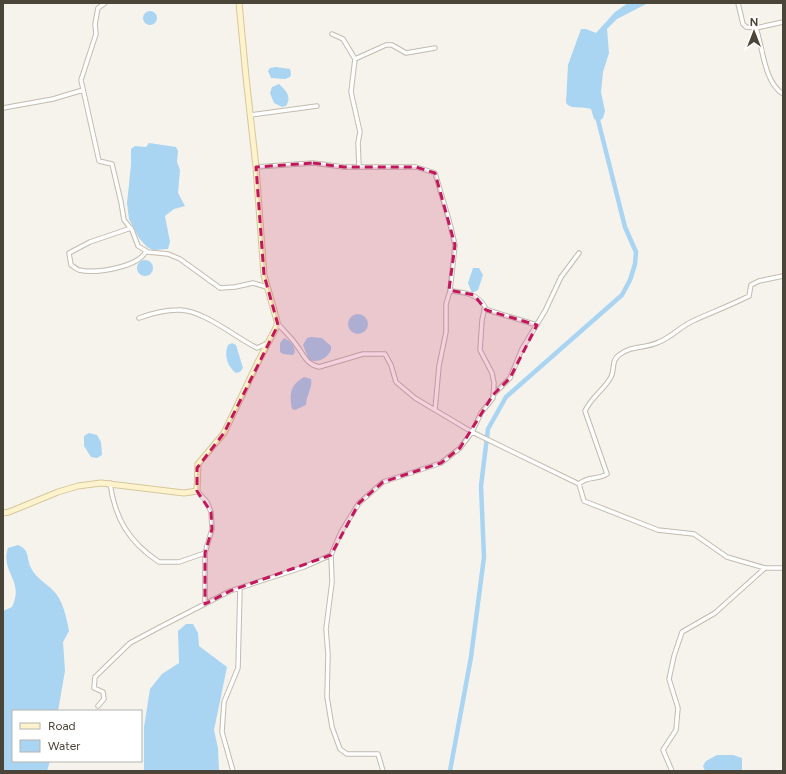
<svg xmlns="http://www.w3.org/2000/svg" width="786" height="774" font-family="Figtree,sans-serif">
<rect width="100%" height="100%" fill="#f6f3ec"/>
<path fill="#a9d4f2" d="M628 3H648L617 19 607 29 609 53 603 72 601 92 605 111 603 118 599 121 594 119 591 109C583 106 571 110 566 103L568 65 581 29H586L596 33 615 12Z
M143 18a7 7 0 1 1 14 0a7 7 0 1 1-14 0Z
M276 67 290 69 291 74 290 77 285 79 271 78 268 71 270 68Z
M279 84C286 91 292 96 286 106L282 107 274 103 270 93 272 87Z
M149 143 176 147 178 151 177 162 180 170 178 193 185 206 174 209 165 216 170 242 168 249 153 250 147 247 139 238 129 219 127 203 131 165V149L135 146 146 147Z
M137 268a8 8 0 1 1 16 0a8 8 0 1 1-16 0Z
M473 268H479L483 275 478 290 472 293 468 283Z
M348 324a10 10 0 1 1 20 0a10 10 0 1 1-20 0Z
M311 337 322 338 331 346V350C327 359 318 363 309 360L303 345 307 338Z
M284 338C291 341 294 345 295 352L293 355 283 354 280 352V343Z
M232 343 236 345 243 368 240 372 236 373C227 366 224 355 228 345Z
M304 377 311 379C313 387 306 396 306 405L295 410 292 409C289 394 290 385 304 377Z
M89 433 97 435 101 442 102 455 97 458 91 457 84 446V436Z
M18 545C30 550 26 557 31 568 36 579 50 585 57 595 64 605 67 620 69 631L63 642 65 671 58 711H13V761H50L47 771H3V611L12 607C25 580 0 573 8 548Z
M186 624H193L198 633 199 646 227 667 214 730 218 748 219 771H142L144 770V727L150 689 162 674 179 663 178 631Z
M717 755H733L742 758V771H705L703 766 706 761Z"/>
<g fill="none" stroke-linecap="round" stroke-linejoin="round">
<path stroke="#a9d4f2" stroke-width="4.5" d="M450 771 471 657 484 557 481 486 488 429 506 397 622 295 630 280 635 264 636 252 625 227 597 116"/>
<defs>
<path id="street" d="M105 3 98 8 95 24 96 34 81 80 99 161 112 164 121 202 124 220 132 230 138 246 148 252 168 254 180 259 220 288 235 287 253 283 267 287
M738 3 743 24 746 27 756 28 783 22
M756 28C763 48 764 82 783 94
M332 34 343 39 355 59
M3 108 53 99 83 90
M251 115 317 106
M359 166 358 143 360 132 351 92 355 59 386 45H392L406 53 435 48
M131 228 90 242 69 253 71 265C73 266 76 269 79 270 96 274 139 267 146 251
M484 309 537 325
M139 318C150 314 165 310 178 310 202 309 235 337 257 348L268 343
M278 324C284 331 292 338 297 346 304 355 306 364 319 367L363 354H385L391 365 396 382 415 398 472 432 579 484 584 501 658 530 694 534 727 557 765 568H783
M493 395 510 378 522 349 545 311 561 277 579 253
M435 410 439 366 446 332V304L450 291
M110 483C115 519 129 542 159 562H179L205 553
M579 484C587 476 598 480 607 474L585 411C592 396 604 390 611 377 615 369 611 361 619 355 631 345 645 349 659 342 672 337 682 325 695 320 713 312 731 305 749 296L751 285 759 281 783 276
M197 491 207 502 211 512 212 529 205 553V604
M331 555 332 582 326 629 328 654 327 697 332 727 340 749 347 754H378L383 771
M98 706 104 699 103 692 94 688 95 677 130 643 160 627 230 591 304 567 331 555 341 532 359 503 383 482 441 463 460 448 472 432 481 413 493 398 494 383 492 373 480 350 482 320 485 307C478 294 464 292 450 291L455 245 449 220 435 173 416 167H344L313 163 256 167
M233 771 222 732 224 702 238 668 240 588
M672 771 663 750 676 730 678 708 669 679 674 656 682 632 715 613 765 568"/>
<path id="secondary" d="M3 513 9 512 58 492 78 486 101 483 184 493 197 491 198 464 224 433 258 362 277 326V321L264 275 256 167 246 77 239 3"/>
</defs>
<use href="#street" stroke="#c2bbae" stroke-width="5.5"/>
<use href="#secondary" stroke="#d6c79b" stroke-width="7"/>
<use href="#street" stroke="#fff" stroke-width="3.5"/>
<use href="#secondary" stroke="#fff3cd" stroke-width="5"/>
</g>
<path fill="#c2185b" fill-opacity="0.2" stroke="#c2185b" stroke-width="3" stroke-dasharray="8 5" stroke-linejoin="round" d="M313 163 344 167H416L435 173 455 245 449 290 474 295 486 310 537 325 510 378 493 395 460 448 441 463 383 482 359 503 331 555 230 591 205 604V553L212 529 211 512 197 491V468L224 433 278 325 264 275 256 167Z"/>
<rect width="786" height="774" fill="none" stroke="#4b4439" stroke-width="8"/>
<rect x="12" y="710" width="130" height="52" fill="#ffffff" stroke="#b7b4b0"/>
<rect x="20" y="723" width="20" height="6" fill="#fff3cd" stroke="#b7b4b0"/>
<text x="48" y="730" font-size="12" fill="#4b4439">Road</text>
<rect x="20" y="740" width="20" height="12" fill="#a9d4f2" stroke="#b7b4b0"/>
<text x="48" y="750" font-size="12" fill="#4b4439">Water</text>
<g transform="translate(754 32)" stroke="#ffffff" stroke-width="3" paint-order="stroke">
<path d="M0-3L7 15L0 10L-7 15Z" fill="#4b4439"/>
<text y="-6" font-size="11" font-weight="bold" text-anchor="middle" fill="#4b4439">N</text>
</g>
</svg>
